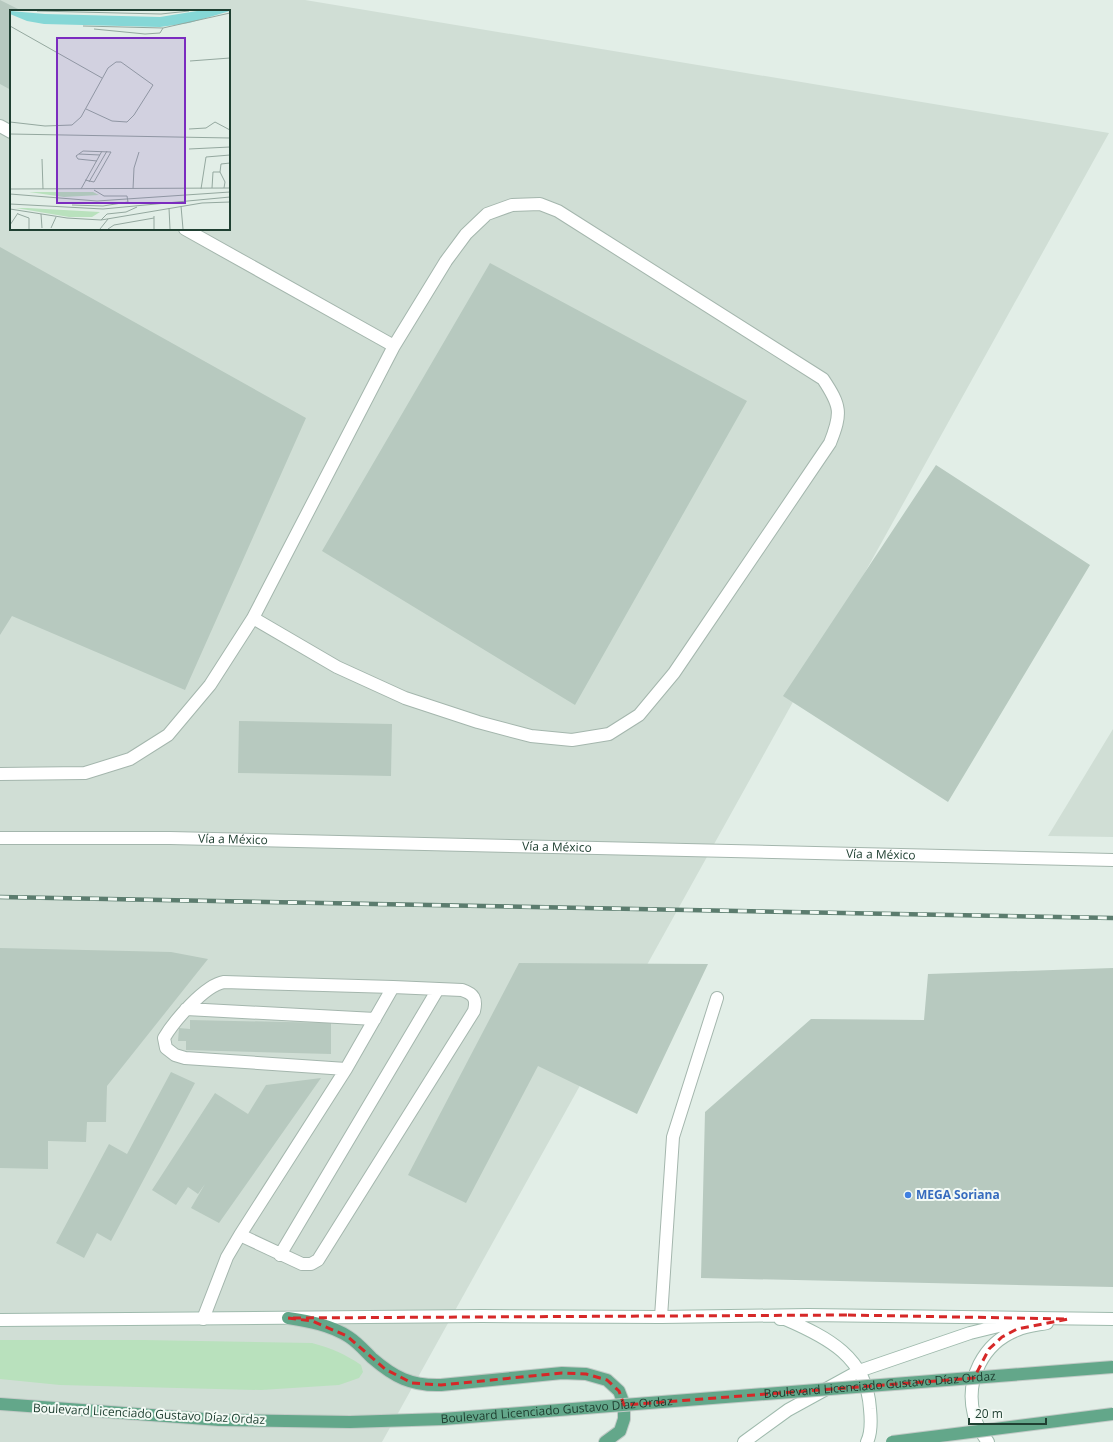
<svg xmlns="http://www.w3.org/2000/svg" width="1113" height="1442" font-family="'Open Sans',sans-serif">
<rect width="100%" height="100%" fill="#e2eee7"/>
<path fill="#d0ded5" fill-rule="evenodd" d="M0 0H305L1109 133 382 1442H0ZM11 11H229V229H11Z
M1113 729V837L1048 836Z"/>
<path fill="#b9e1bd" d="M0 1340H144L312 1343C331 1348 345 1354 361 1365L363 1372 359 1378 339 1385 261 1390 60 1385 0 1379Z"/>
<path fill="#b7c9bf" d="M0 0 22 11H11V90L0 84Z
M0 247 306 418 185 690 12 616 0 635Z
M490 263 747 401 575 705 322 551Z
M936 465 1090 565 948 802 783 696Z
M239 721 392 724 391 776 238 773Z
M0 948 171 952 208 959 107 1086 106 1122H87L86 1142 48 1141V1169L0 1168Z
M519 963 708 964 637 1114 538 1066 466 1203 408 1175Z
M1113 968V1287L701 1278 705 1112 811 1019 924 1020 928 974Z
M190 1020 331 1023V1054L186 1050V1041H178L179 1028 190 1029Z
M171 1072 195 1083 111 1241 97 1233 84 1258 56 1243 109 1144 127 1154Z
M321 1078 219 1223 191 1208 205 1184 198 1194 188 1187 176 1205 152 1190 215 1093 248 1114 266 1085Z"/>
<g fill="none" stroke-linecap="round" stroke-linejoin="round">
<defs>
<path id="service" d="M0 126 11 132
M185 229 394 346
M0 774 85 773 130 759 168 735 210 685 253 618 394 346 446 261 466 234 487 214 512 205 540 204 558 211 823 379C841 406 842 413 830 443L674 673 639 715 609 734 572 740 531 736 478 722 405 698 337 667 253 618
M186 1009 375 1019
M240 1235 302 1264H311L318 1260 474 1011C477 999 474 994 462 990L393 987 224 982C205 985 174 1021 164 1038L166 1048 175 1055 185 1058 346 1069
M280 1255 438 989
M661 1317 673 1137 717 998
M203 1319 227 1257 240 1235 346 1069 393 987"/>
<g id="minor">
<path id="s1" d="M0 838H170L1113 860"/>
</g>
<path id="secondary" d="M780 1319H785C827 1337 867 1357 870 1409 871 1419 872 1432 867 1442
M0 1320 482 1316 661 1317 808 1315 1113 1319
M744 1442 788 1410 859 1371 970 1333 1015 1322
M988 1442C982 1434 976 1425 974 1415 965 1380 983 1343 1017 1330 1026 1326 1037 1325 1047 1323"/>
<path id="primary" d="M288 1318C308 1321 331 1325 349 1337 358 1343 364 1350 372 1358 394 1377 411 1386 441 1385L562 1373 586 1374 607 1380 619 1391 624 1404V1419L620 1431 605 1442
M0 1404 220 1420"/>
</defs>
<use href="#service" stroke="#a4b6ad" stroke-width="14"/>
<use href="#minor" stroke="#a4b6ad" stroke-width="14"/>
<use href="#secondary" stroke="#9fbaad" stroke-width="14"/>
<use href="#primary" stroke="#c1cac6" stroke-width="14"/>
<use href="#service" stroke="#fff" stroke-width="12"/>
<use href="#minor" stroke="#fff" stroke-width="12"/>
<use href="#secondary" stroke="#fff" stroke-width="12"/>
<use href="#primary" stroke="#63a78a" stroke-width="12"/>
<defs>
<path id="rail" d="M0 897 1113 918"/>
</defs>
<use href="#rail" stroke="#5b7c6e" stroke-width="4.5"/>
<use href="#rail" stroke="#f3faf5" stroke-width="3" stroke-dasharray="9" stroke-linecap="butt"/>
<defs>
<g id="primary-bridge">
<path id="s2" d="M220 1420 350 1422 443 1419 1113 1367"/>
<path d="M892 1442 1113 1414"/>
</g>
</defs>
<use href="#primary-bridge" stroke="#c1cac6" stroke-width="14" stroke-linecap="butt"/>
<use href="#primary-bridge" stroke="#63a78a" stroke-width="12"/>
</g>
<path fill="none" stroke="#d62828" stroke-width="3" stroke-dasharray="8 5" stroke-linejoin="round" d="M848 1315 1068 1319 1017 1329 1002 1337 989 1349 974 1378 624 1405 619 1391 607 1380 586 1374 562 1373 441 1385 412 1383 385 1369 347 1336 312 1321 288 1318Z"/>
<circle fill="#3f7fe0" stroke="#f3faf5" stroke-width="1.5" cx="908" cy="1195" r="4"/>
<g text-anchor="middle" stroke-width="4" stroke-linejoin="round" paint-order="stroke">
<g font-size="12" fill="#204032" stroke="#f3faf5">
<text dy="4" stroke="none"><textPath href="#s1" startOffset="233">Vía a México</textPath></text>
<text dy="4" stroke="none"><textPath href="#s1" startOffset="557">Vía a México</textPath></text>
<text dy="4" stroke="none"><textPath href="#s1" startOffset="881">Vía a México</textPath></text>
<text dy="4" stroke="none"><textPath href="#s2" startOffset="661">Boulevard Licenciado Gustavo Díaz Ordaz</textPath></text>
<text dy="4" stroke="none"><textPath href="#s2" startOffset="337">Boulevard Licenciado Gustavo Díaz Ordaz</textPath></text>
<text transform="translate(149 1414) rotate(3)" y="4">Boulevard Licenciado Gustavo Díaz Ordaz</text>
</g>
<g font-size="12" font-weight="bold" fill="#366cbe" stroke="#f3faf5" text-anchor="start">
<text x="916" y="1199">MEGA Soriana</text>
</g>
</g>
<g transform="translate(10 10)">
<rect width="220" height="220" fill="#e2eee7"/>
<path d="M19 182H83L89 185 54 187ZM6 198H17L90 202 82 207H59Z" fill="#b9e1bd"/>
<path d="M0 1 35 4 150 7 187 1H220L179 13 150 17 34 14 17 11 0 4Z" fill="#85d7d6"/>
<path fill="none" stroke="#94a89f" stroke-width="1" d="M27 1 151 4 179 1M0 16 92 68M73 16 153 18 220 3M84 19 135 24 150 23 153 18M180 51 220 48M0 112 35 116 62 115 71 107 98 58 106 52H111L143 75 124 105 117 112 102 111 76 99M179 119 196 118 205 112 220 120M0 124 220 128M179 139 220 137M69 144 90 145M32 149 33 179M210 162 215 172 214 178M75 170 84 172 101 142 73 141 66 146 68 149 87 151M79 172 97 141M202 178 203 162H210L211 154 220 153M0 179 220 178M71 179 92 141M123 179 124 158 129 142M191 179 196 147 220 145M0 184 87 191 220 182M0 194 93 199 220 187M62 195 93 196 118 192 117 186H94L84 180M171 196 173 219M159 198 160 219M0 199 57 208 91 210 192 193 220 192M8 204 19 208V219M31 204 32 218M144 206V219M91 210 97 204 116 202 127 197M0 215 8 203M41 218 46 207M90 219 98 209M98 219 104 215 144 208"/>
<path fill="#7b2cbf" fill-opacity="0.15" stroke="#7b2cbf" stroke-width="2" d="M47 28H175V193H47Z"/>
<rect width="220" height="220" fill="none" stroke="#204032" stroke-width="2"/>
</g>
<path d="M969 1418v6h77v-6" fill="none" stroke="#204032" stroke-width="2"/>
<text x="975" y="1418" font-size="12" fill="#204032" stroke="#f3faf5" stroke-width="3" paint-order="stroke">20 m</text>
</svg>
